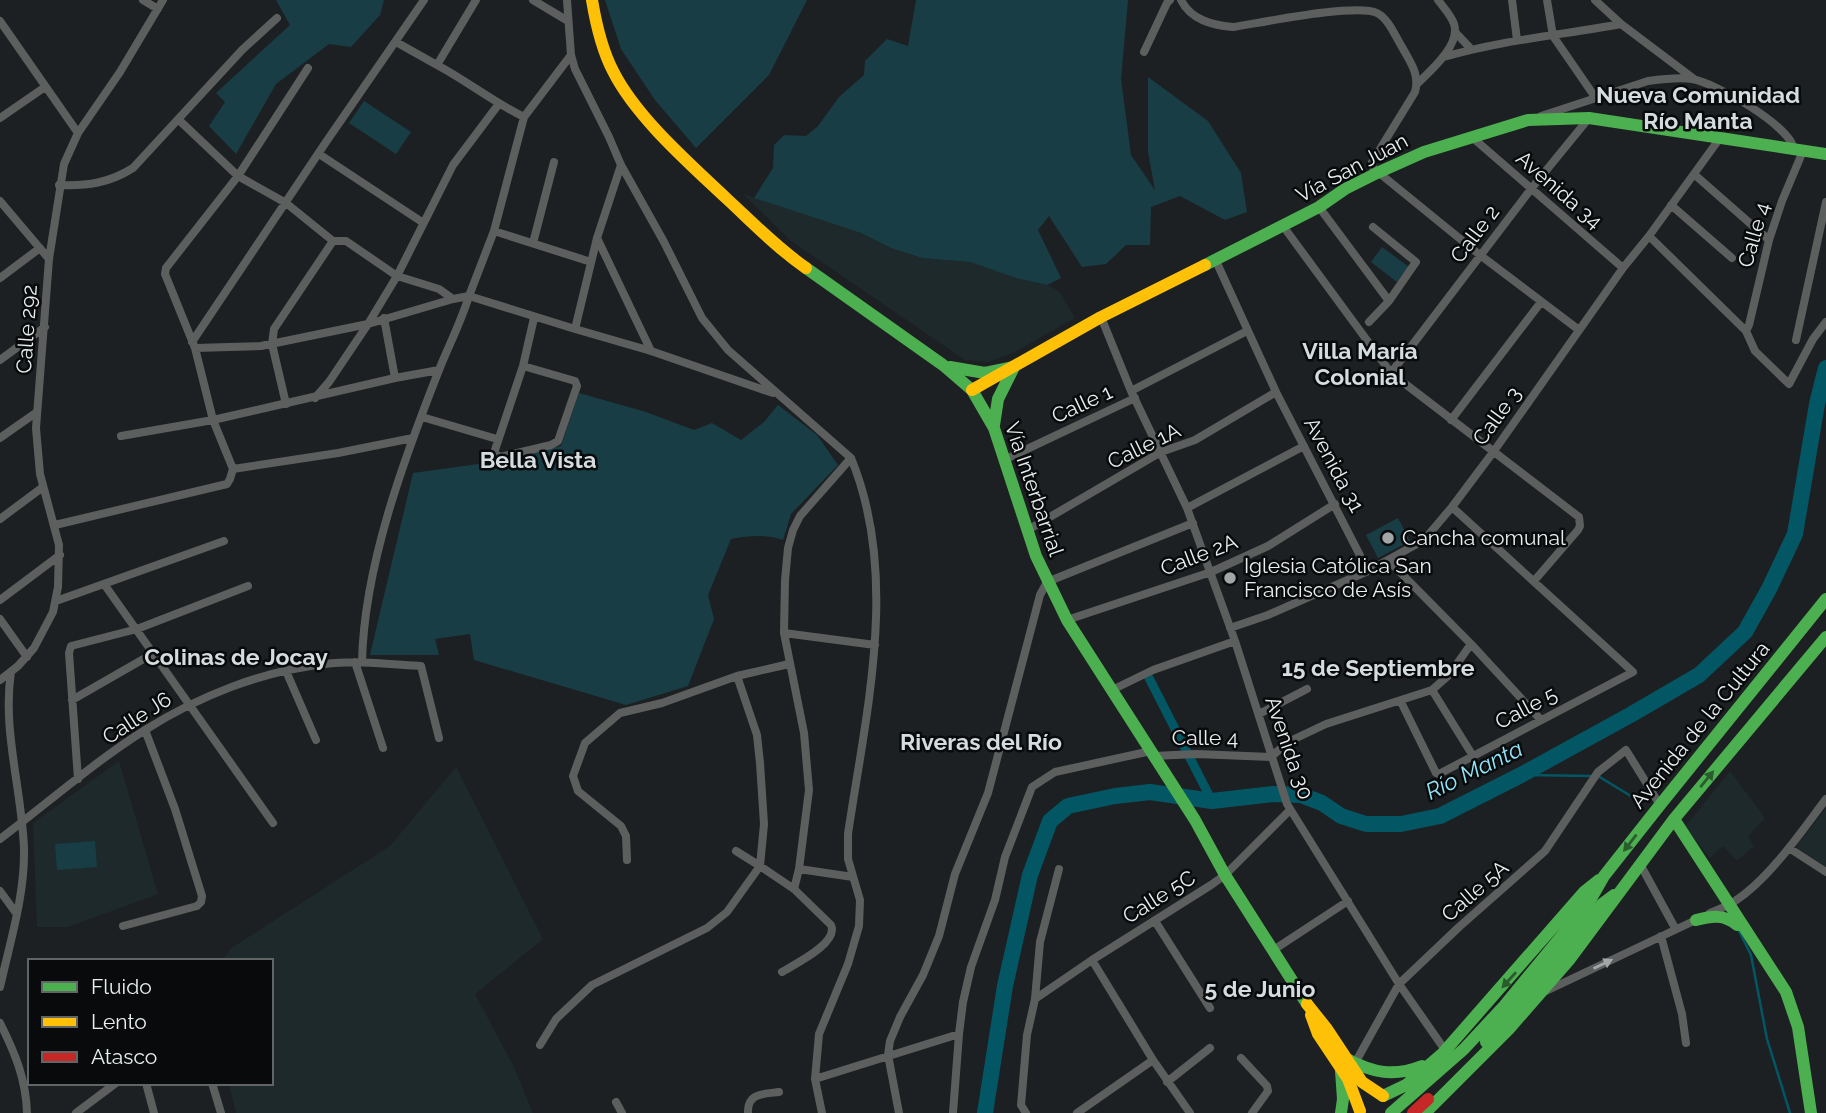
<svg xmlns="http://www.w3.org/2000/svg" width="1826" height="1113" font-family="Raleway,sans-serif">
<rect width="100%" height="100%" fill="#1d2022"/>
<path fill="#1e292c" d="M743 194 861 233 891 248 922 258 970 262 1016 278 1047 285 1059 291 1075 318 1013 353 989 362 965 360 791 241Z
M119 761 158 894 68 927H37L33 823Z
M456 767 543 939 475 994 513 1065 533 1113H236L229 1083H271V961H222L230 949 390 846Z
M1730 771 1765 818 1748 836 1754 846 1737 861 1723 846 1710 858 1685 827Z
M1826 808V867L1796 847Z"/>
<path fill="#193d44" d="M276 0H384L380 15 351 47 329 44 276 84 236 154 209 126 225 102 216 93 290 25Z
M605 0H807L769 75 696 148 655 100 621 49Z
M916 0H1128L1121 79 1131 155 1155 190 1148 152V77L1208 121 1241 173 1247 212 1225 220 1180 196 1151 207 1150 245H1126L1106 264 1082 267 1049 216 1038 230 1061 278 1047 285 1016 278 970 262 922 258 891 248 861 233 754 198 773 168 774 145 784 135 806 136 818 126 839 97 864 75 865 61 887 39 908 46Z
M364 101 411 132 396 154 349 123Z
M1382 247 1409 267 1397 282 1371 262Z
M579 393 646 412 694 430 712 423 741 440 764 422 778 405 817 435 838 465 791 514 783 540C767 534 748 536 731 539L708 595 714 619 688 686 626 705 474 660 470 634 435 639 439 655H370L413 473 500 461 561 446Z
M1398 518 1410 541 1378 558 1366 535Z
M95 841 97 867 57 870 55 844Z"/>
<g fill="none" stroke-linecap="round" stroke-linejoin="round">
<path stroke="#035764" stroke-width="2.5" d="M1521 775 1592 776
M1598 776 1634 798
M1738 929 1751 955 1767 1039 1790 1113"/>
<path stroke="#035764" stroke-width="9" d="M1148 676 1212 801"/>
<path stroke="#035764" stroke-width="16" d="M985 1113 1005 986 1030 875 1050 821 1068 806 1115 796 1150 792 1212 801 1273 794 1301 795 1322 803 1341 816 1366 824H1401L1440 816 1521 775 1632 714 1699 675 1745 632 1769 589 1795 534 1817 404 1826 368"/>
<path stroke="#5d5f5f" stroke-width="8" d="M143 0 158 9
M533 0 568 21
M567 0 571 55 575 69 609 137 621 165 664 242 702 318 728 350 851 458C900 576 866 712 848 834V859L860 900 859 926 848 964 819 1034 815 1079 822 1113
M1181 0C1191 20 1212 25 1233 27 1260 23 1356 3 1377 13 1389 19 1395 36 1402 47 1410 62 1420 74 1415 92L1372 162 1373 168 1480 255 1579 330
M1512 0 1517 40
M1547 0 1553 36 1595 97
M1595 0 1621 24 1694 79
M0 21 78 133
M1455 32 1471 49
M396 42 437 65 476 0
M1144 52 1167 3 1170 0
M571 55 524 117 494 231 469 296 575 329
M1444 57C1502 40 1562 35 1621 24
M437 65C467 81 493 102 524 117
M1417 84C1430 71 1461 45 1454 24 1451 15 1443 7 1438 0
M1541 116 1648 81C1663 79 1678 77 1692 79 1716 83 1789 125 1794 149
M0 118 45 87
M179 120 238 176 286 203 333 241H346L397 276 439 289 453 299 469 296C461 322 449 345 439 370 404 459 364 566 362 662
M1473 138 1623 268
M319 154 422 222
M621 165 597 238 575 329 651 351 773 393
M1695 175 1769 240
M59 185C88 186 109 183 133 168L242 50 277 18
M0 201 49 259
M1671 205 1732 258
M1319 207 1389 301
M1283 226 1391 373 1579 517 1580 526 1578 530 1534 581
M494 231 591 262
M1649 236 1746 331
M597 238 651 351
M533 243 554 162
M1216 261 1276 392 1368 571
M0 278 40 248
M1101 317 1131 391 1187 508 1235 641 1287 804 1399 984 1445 1050
M384 318 395 378
M1369 322 1389 301 1416 262 1373 227
M1746 331 1749 325 1769 240 1782 201 1803 151
M1746 331 1755 351 1789 384 1813 339 1826 322
M1796 340 1826 202
M192 342 326 142 424 0
M195 348 261 346 368 324 453 299
M0 360 45 327
M523 366 575 381 577 386 558 441 551 445 500 457 494 453 523 366 534 318
M1391 373 1531 189 1589 118
M1131 391 1247 331
M315 398 329 382 368 324 397 276 453 165 498 105
M286 404 272 344 274 329 333 241
M422 417 497 439
M1451 420 1541 302
M121 436 213 420 395 378 439 370
M0 438 37 412
M851 458 800 516 793 530 788 548 785 580 784 633 804 733 809 790 799 869 853 877
M1006 459 1135 398
M233 469 213 420 195 348 165 274 166 268 238 176 308 68
M1187 508 1304 446
M0 519 43 487
M55 525 227 484 230 479 233 469 338 453 413 438
M1026 531 1161 452 1195 440 1276 392
M1388 560 1471 644 1541 720
M104 584 273 823
M0 600 60 555
M56 601 224 541
M0 619 27 657
M1067 620 1211 572 1268 546 1335 504
M1230 628 1268 615 1368 571 1424 540 1452 507 1494 451 1623 268 1649 236 1720 138
M784 633 875 645
M355 662 383 748
M286 671 316 740
M0 680 18 666 34 648 53 612 58 587 59 545 40 474 36 428 49 259 64 164 78 133 120 72 163 0
M1114 689 1153 670 1235 641
M1432 690 1473 756
M72 700 154 653
M1401 702 1436 773 1439 774 1633 672 1452 507
M1259 714 1307 689
M1154 756 1196 754 1271 757 1288 742 1326 724 1432 690 1449 675 1471 644
M78 779 69 653 71 646 137 629 248 586
M0 839C48 803 94 762 145 730 199 696 262 671 325 664 356 660 389 664 421 666L439 738
M1789 848 1826 872
M736 851 760 866 764 824 760 763 757 735 737 676 789 664
M627 860 626 836 621 826 578 791 573 776 585 743 620 713 662 703 737 676
M1640 864 1675 928
M794 889 799 869
M0 891 16 913
M1710 913C1718 910 1727 906 1735 901 1769 879 1801 832 1826 799
M1155 921 1210 1008
M123 926 197 906 201 902 202 896 175 809 145 730
M1661 936 1682 1014 1686 1043
M1272 951 1348 901
M1092 960 1153 1060 1190 1113
M0 987C10 942 25 895 24 849 22 790 2 730 11 672
M1546 991 1698 919
M1035 999 1092 960 1211 885 1225 875 1290 810
M0 1023C15 1053 26 1079 27 1113
M959 1034 963 1002 971 967 995 900 1005 857 1032 787 1055 772 1151 751
M540 1045 556 1019 592 985 707 928 727 912 760 866 794 889 831 925C839 943 795 964 782 972
M1241 1058 1267 1086 1268 1091 1252 1113
M1355 1063 1399 984 1459 927 1545 851 1598 772 1626 750 1660 805
M815 1079 959 1034 953 1113
M1167 1082 1210 1048
M146 1083 154 1113
M212 1083 221 1113
M616 1102 622 1113
M76 1113 116 1083
M748 1113C747 1093 763 1094 779 1092
M899 1113 888 1055 890 1041 900 1017 923 975 939 936 955 874 988 793 1040 595 1047 582 1193 523
M1026 1113 1021 1105 1027 1035 1035 999 1040 942 1059 869
M1077 1113 1153 1060"/>
<path stroke="#4caf50" stroke-width="12" d="M1205 265 1319 207 1345 189 1377 173 1424 152 1528 120 1589 118 1826 154
M806 268 943 365 972 390 994 428 1036 556 1067 620 1195 820 1225 875 1307 1004
M950 367 985 373 1014 367
M994 425 998 399 1014 367
M1674 819 1786 992 1798 1027 1811 1113
M1696 920C1712 916 1724 914 1737 925
M1486 1042 1535 987 1602 904 1614 895
M1347 1059C1373 1073 1394 1077 1422 1066
M1341 1071 1343 1099 1341 1113
M1383 1096 1406 1085 1443 1053 1584 892 1599 880
M1391 1113 1464 1049 1504 1006 1569 927 1592 897 1604 876 1660 805 1826 599
M1425 1113 1509 1029 1570 959 1674 819 1826 637"/>
<path stroke="#ffc107" stroke-width="12" d="M592 0C596 24 602 50 613 71 636 117 689 163 726 198 752 222 777 248 806 268
M972 390 1101 317 1205 265
M1307 1004 1327 1029 1362 1082 1383 1096
M1311 1015 1318 1034 1348 1079 1360 1111"/>
<path stroke="#c62828" stroke-width="12" d="M1413 1113 1428 1099"/>
</g>
<defs><path id="oneway-solid" d="M-6-.8H1V-3.2L6.5 0L1 3.2V.8H-6Z" transform="scale(1.75)"/></defs>
<g fill="#2a5c2e">
<use href="#oneway-solid" transform="translate(1707 779) rotate(-51)"/>
<use href="#oneway-solid" transform="translate(1630 843) rotate(128)"/>
<use href="#oneway-solid" transform="translate(1509 980) rotate(132)"/>
</g>
<use fill="#a4a6a7" href="#oneway-solid" transform="translate(1603 964) rotate(-26)"/>
<g fill="#a2a6a7" stroke="#080a0b" stroke-width="2.5">
<circle cx="1388" cy="538" r="7"/>
<circle cx="1230" cy="578" r="7"/>
</g>
<g text-anchor="middle" stroke-width="5" stroke-linejoin="round" paint-order="stroke">
<g font-size="21" fill="#eaeeef" stroke="#080a0b">
<text transform="translate(1352 168) rotate(-28)" y="7">Vía San Juan</text>
<text transform="translate(1559 190) rotate(41)" y="7">Avenida 34</text>
<text transform="translate(1475 234) rotate(-53)" y="7">Calle 2</text>
<text transform="translate(1754 235) rotate(-74)" y="7">Calle 4</text>
<text transform="translate(27 329) rotate(-86)" y="7">Calle 292</text>
<text transform="translate(1082 404) rotate(-25)" y="7">Calle 1</text>
<text transform="translate(1497 416) rotate(-54)" y="7">Calle 3</text>
<text transform="translate(1144 446) rotate(-26)" y="7">Calle 1A</text>
<text transform="translate(1334 465) rotate(62)" y="7">Avenida 31</text>
<text transform="translate(1034 489) rotate(71)" y="7">Vía Interbarrial</text>
<text transform="translate(1199 555) rotate(-21)" y="7">Calle 2A</text>
<text transform="translate(1526 708) rotate(-28)" y="7">Calle 5</text>
<text transform="translate(137 718) rotate(-33)" y="7">Calle J6</text>
<text transform="translate(1700 725) rotate(-51)" y="7">Avenida de la Cultura</text>
<text x="1205" y="745">Calle 4</text>
<text transform="translate(1289 748) rotate(71)" y="7">Avenida 30</text>
<text transform="translate(1475 891) rotate(-41)" y="7">Calle 5A</text>
<text transform="translate(1159 897) rotate(-32)" y="7">Calle 5C</text>
</g>
<g font-size="21" fill="#eaeeef" stroke="#080a0b" text-anchor="start">
<text x="1402" y="545">Cancha comunal</text>
<text x="1244" y="573">Iglesia Católica San<tspan x="1244" dy="24">Francisco de Asís</tspan></text>
</g>
<g font-size="23" font-weight="bold" fill="#d5dcde" stroke="#080a0b">
<text x="1698" y="103">Nueva Comunidad<tspan x="1698" dy="26">Río Manta</tspan></text>
<text x="1360" y="359">Villa María<tspan x="1360" dy="26">Colonial</tspan></text>
<text x="538" y="468">Bella Vista</text>
<text x="236" y="665">Colinas de Jocay</text>
<text x="1378" y="676">15 de Septiembre</text>
<text x="981" y="750">Riveras del Río</text>
<text x="1260" y="997">5 de Junio</text>
</g>
<g font-size="23" font-style="italic" fill="#92e5f8" stroke="#080a0b">
<text transform="translate(1474 770) rotate(-26)" y="8">Río Manta</text>
</g>
</g>
<rect x="28" y="959" width="245" height="126" fill="#080a0b" stroke="#626566" stroke-width="2"/>
<rect x="42" y="982" width="35" height="10" fill="#4caf50" stroke="#626566" stroke-width="2"/>
<text x="91" y="994" font-size="21" fill="#eaeeef">Fluido</text>
<rect x="42" y="1017" width="35" height="10" fill="#ffc107" stroke="#626566" stroke-width="2"/>
<text x="91" y="1029" font-size="21" fill="#eaeeef">Lento</text>
<rect x="42" y="1052" width="35" height="10" fill="#c62828" stroke="#626566" stroke-width="2"/>
<text x="91" y="1064" font-size="21" fill="#eaeeef">Atasco</text>
</svg>
